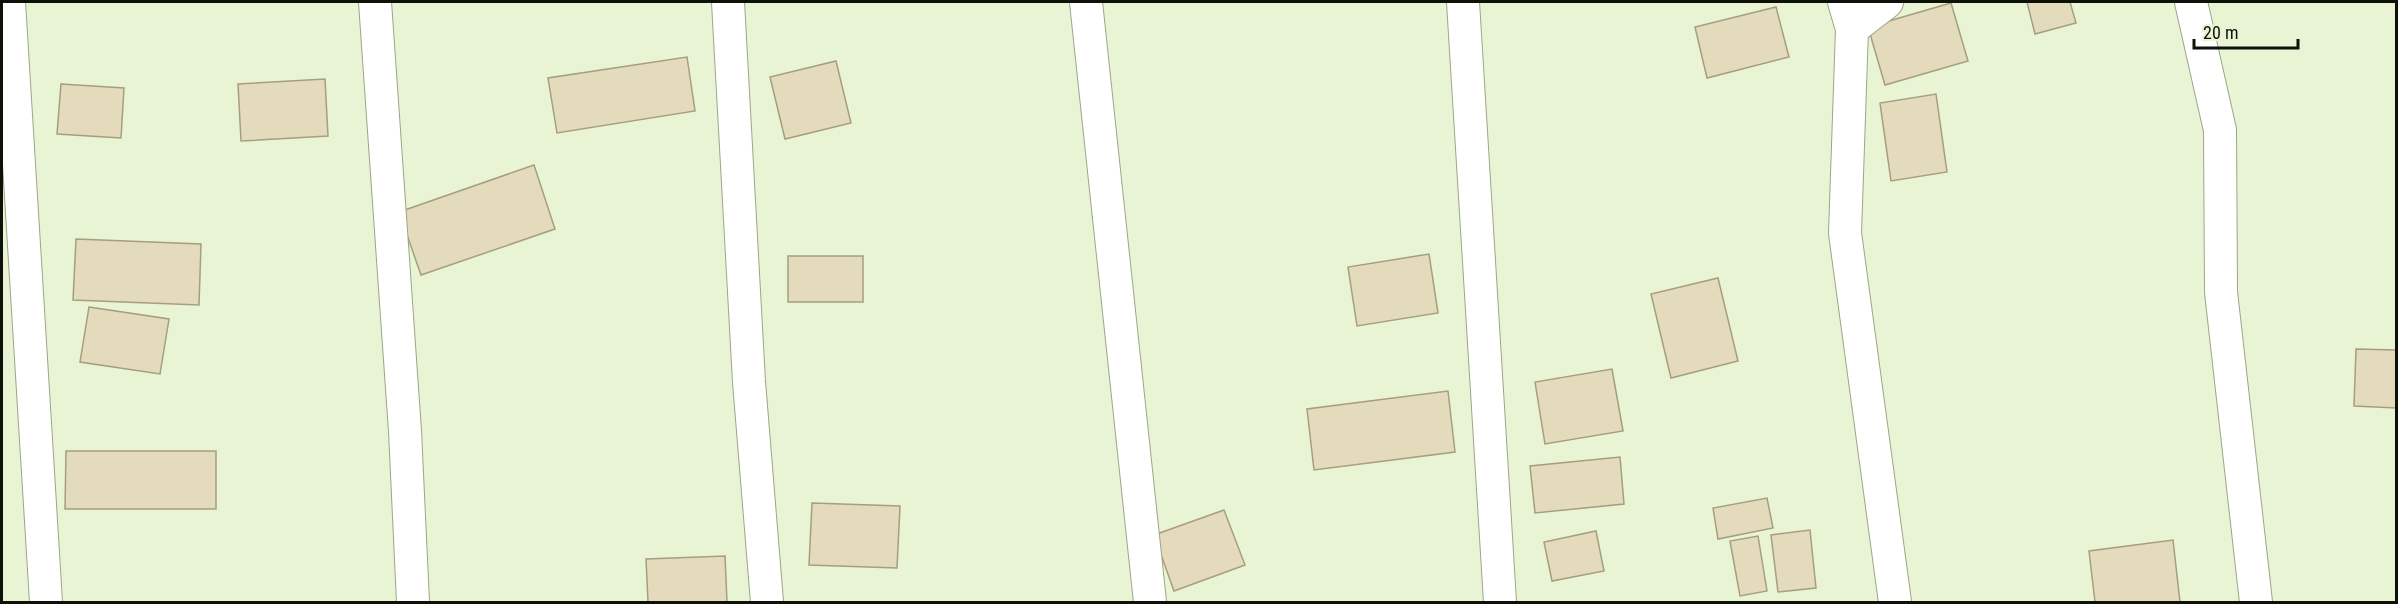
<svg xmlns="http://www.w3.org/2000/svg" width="2398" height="604" font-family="'Roboto Condensed',sans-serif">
<rect width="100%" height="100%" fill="#e9f4d4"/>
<path fill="#e3dbbb" stroke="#a59e7f" stroke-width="1.5" d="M2027 2H2070L2076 23 2035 34Z
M1951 3 1968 61 1885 85 1868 27Z
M1776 7 1789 57 1707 78 1695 27Z
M687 57 695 111 557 133 548 78Z
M836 61 851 123 785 139 770 77Z
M325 79 328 136 241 141 238 84Z
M61 84 124 88 121 138 57 134Z
M1936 94 1947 172 1891 181 1880 103Z
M534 165 555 229 421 275 399 212Z
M76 239 201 244 199 305 73 300Z
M1429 254 1438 313 1357 326 1348 267Z
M788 256H863V302H788Z
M1718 278 1738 361 1671 378 1651 294Z
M89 307 169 319 160 374 80 362Z
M2356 349 2396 350V408L2354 406Z
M1612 369 1623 431 1545 444 1535 382Z
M1448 391 1455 452 1314 470 1307 409Z
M66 451H216V509H65Z
M1620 457 1624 504 1535 513 1530 466Z
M1767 498 1773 528 1718 539 1713 508Z
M812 503 900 506 897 568 809 565Z
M1224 510 1245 565 1174 591 1154 535Z
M1810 530 1816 588 1778 592 1771 535Z
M1596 531 1604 571 1552 581 1544 542Z
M1758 536 1767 591 1740 596 1730 541Z
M2173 540 2180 602H2095L2089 551Z
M725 556 727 602H648L646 559Z"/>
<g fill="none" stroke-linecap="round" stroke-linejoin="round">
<defs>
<path id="street" d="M9 2 46 602
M375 2 405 431 413 602
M728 2 749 382 767 602
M1086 2 1150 602
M1463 2 1500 602
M1844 2 1852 29
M1887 2 1852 29 1845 233 1895 602
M2191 2 2220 130 2221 292 2256 602"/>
</defs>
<use href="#street" stroke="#9ca688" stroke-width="34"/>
<use href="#street" stroke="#fff" stroke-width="32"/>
</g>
<rect width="2398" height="604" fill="none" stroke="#0e1107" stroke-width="6"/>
<path d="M2194 39v9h104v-9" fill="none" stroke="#0e1107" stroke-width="3"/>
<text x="2203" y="39" font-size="18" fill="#0e1107" stroke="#e9f4d4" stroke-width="4.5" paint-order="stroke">20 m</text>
</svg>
